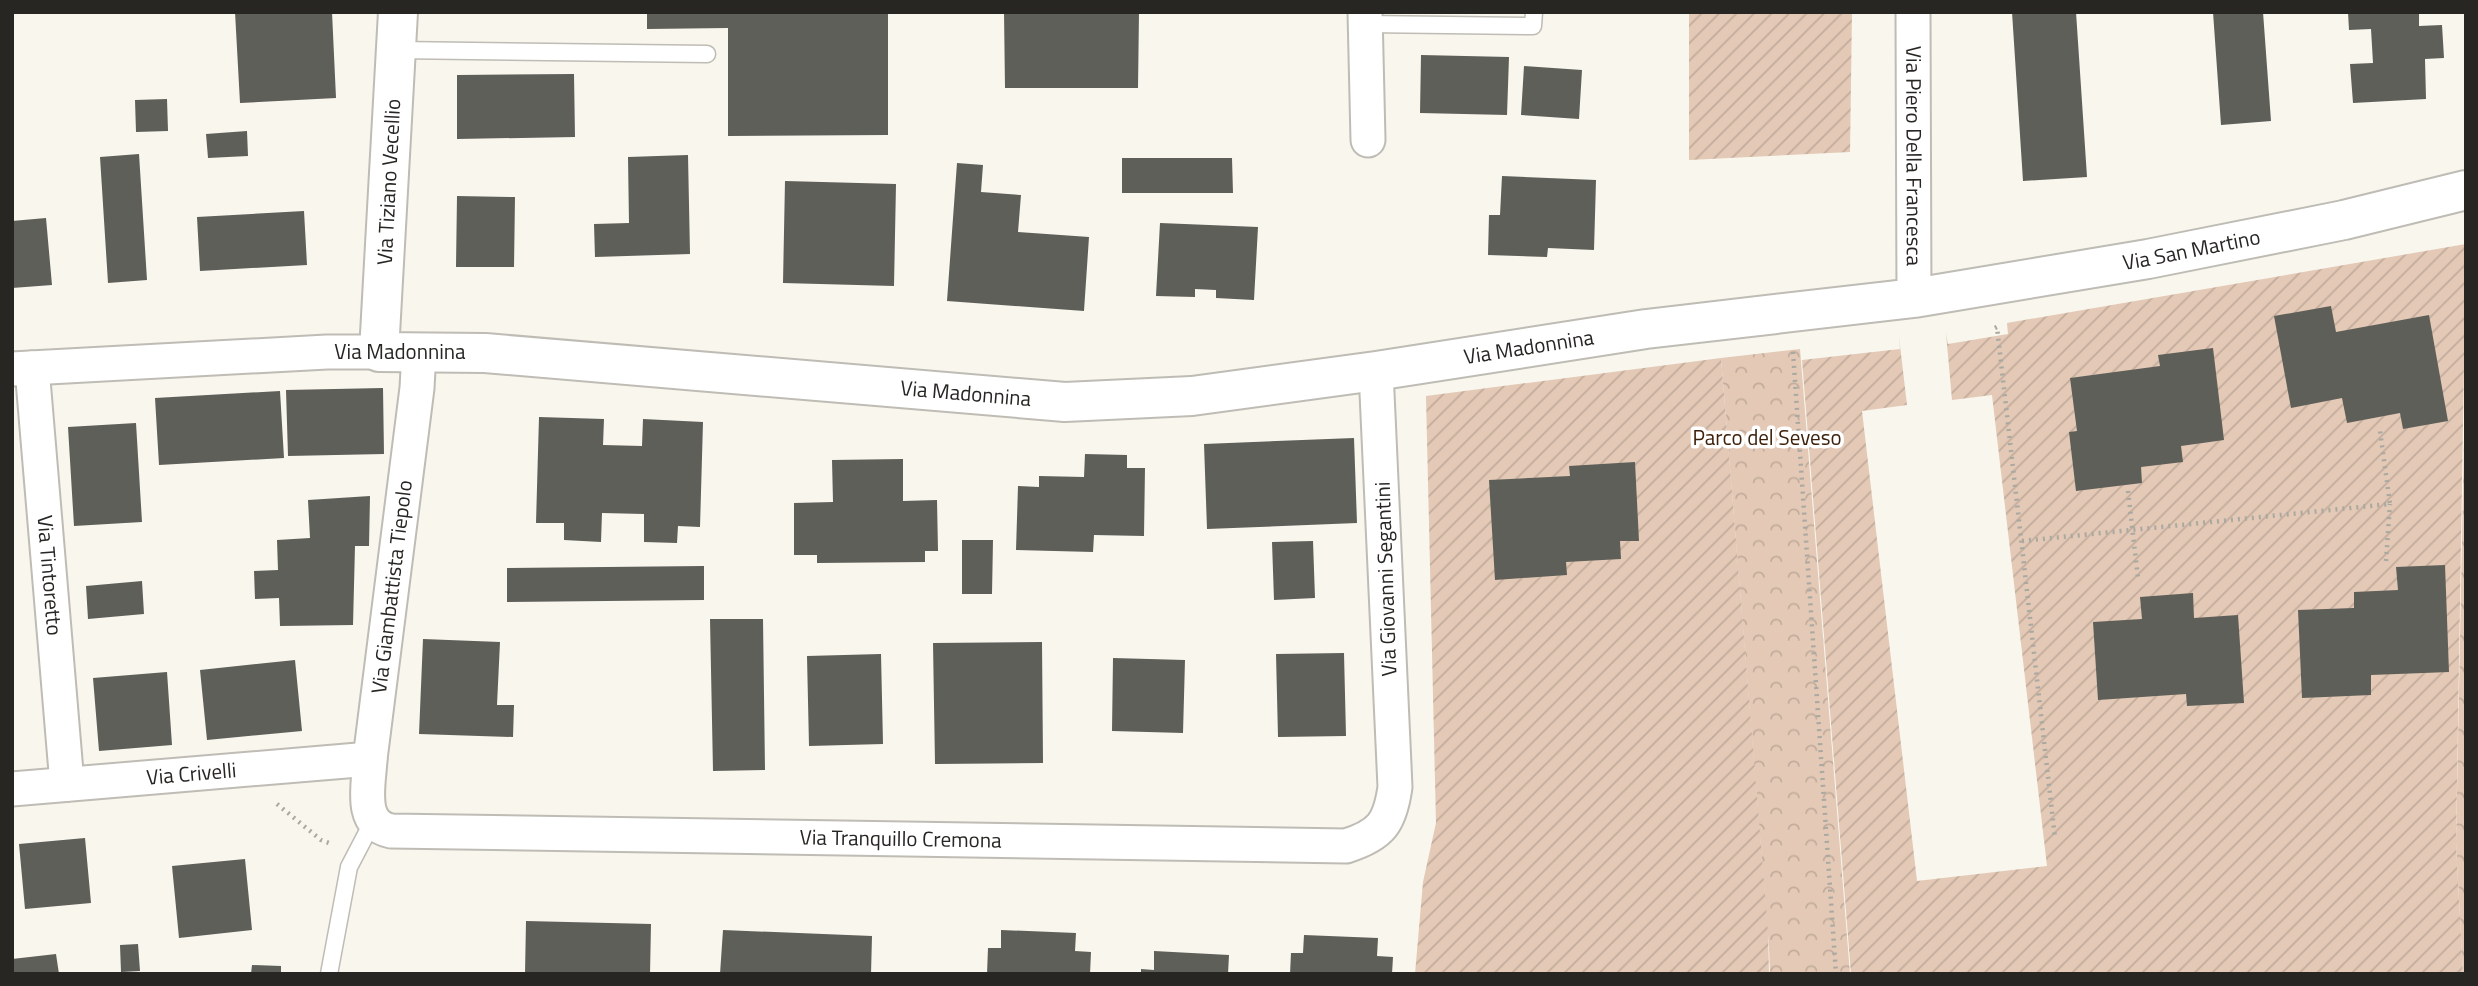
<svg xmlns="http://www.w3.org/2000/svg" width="2478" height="986" font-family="'Titillium Web',sans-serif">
<defs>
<pattern id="forest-crowns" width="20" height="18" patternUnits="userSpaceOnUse" patternTransform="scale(1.75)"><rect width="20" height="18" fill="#e3c9b6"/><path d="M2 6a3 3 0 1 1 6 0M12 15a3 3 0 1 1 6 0" fill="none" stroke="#c3ac9c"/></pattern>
<pattern id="garden-furrows" width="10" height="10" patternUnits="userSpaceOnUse" patternTransform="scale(1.75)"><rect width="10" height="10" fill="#e3c9b6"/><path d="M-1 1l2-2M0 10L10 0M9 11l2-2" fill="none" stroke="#c3ac9c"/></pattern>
</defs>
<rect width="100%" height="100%" fill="#f8f6ed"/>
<path fill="url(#forest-crowns)" d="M1800 349 1850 974H1770L1769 947 1721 358Z
M2464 437H2466V974H2463L2456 843Z"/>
<path fill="url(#garden-furrows)" d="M1689 12H1852L1850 152 1689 160Z
M2466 244 2456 843 2463 974H1851L1802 360 1900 349 1899 337 1907 405 1862 411 1917 881 2047 866 1992 395 1952 400 1946 333 1948 344 2008 334 2007 323Z
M1721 358 1768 930 1769 974H1415L1423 882 1436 823 1426 396Z"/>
<path fill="#5e5f58" d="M235 12H332L336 98 240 103Z
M647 12H888V135L728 136V28L647 29Z
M1004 12H1139L1138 88H1005Z
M2012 12H2076L2087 177 2023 181Z
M2213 12H2263L2271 121 2221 125Z
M2348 12H2419V26L2442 25 2444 58 2425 59 2426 99 2353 103 2350 64 2373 63 2371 29 2349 30Z
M1421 55 1509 57 1507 115 1420 113Z
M1524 66 1582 70 1579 119 1521 115Z
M574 74 575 137 457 139V75Z
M167 99 168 131 136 132 135 100Z
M247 131 248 156 208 158 206 134Z
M139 154 147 280 108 283 100 157Z
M688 155 690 254 595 257 594 224 629 223 628 157Z
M1122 158H1232L1233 193H1122Z
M957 163 983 165 981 192 1021 195 1018 232 1089 237 1084 311 947 301Z
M1502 176 1596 180 1594 250 1548 248 1547 257 1488 255 1489 215H1500Z
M785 181 896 184 894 286 783 283Z
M457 196 515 197 514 267H456Z
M304 211 307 265 200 271 197 217Z
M46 218 52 285 12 288V221Z
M1160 223 1258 227 1254 300 1216 298V290L1195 289V297L1156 296Z
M2331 306 2336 332 2429 315 2448 421 2403 429 2400 413 2347 423 2342 398 2291 408 2274 316Z
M2213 348 2224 440 2181 446 2183 462 2141 467 2142 483 2076 491 2069 432 2077 431 2070 378 2160 366 2158 355Z
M383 388 384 454 288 456 286 390Z
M280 391 284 458 159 465 155 398Z
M539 417 604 419 603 445 642 446 643 419 703 422 700 527 678 526 677 543 644 542V514L602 513 601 542 564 540V523H536Z
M136 423 142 522 74 526 68 427Z
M1354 438 1357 523 1207 529 1204 444Z
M1085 454 1127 455V468H1145L1144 536 1094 535 1093 552 1016 550 1018 486 1039 487V476L1084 477Z
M903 459V501L937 500 938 551H925V562L817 563V555H794V503L833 502 832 460Z
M1635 462 1639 541H1620L1621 559 1566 562 1567 575 1495 580 1489 480 1570 476 1569 466Z
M370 496 369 546H355L353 625 280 626 279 598 255 599 254 571 278 570 277 540 310 538 308 500Z
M962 540H993L992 594H962Z
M1313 541 1315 598 1274 600 1272 542Z
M2445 565 2449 672 2371 675V695L2302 698 2298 610 2354 608V592L2398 590 2396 567Z
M704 566V600L507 602V568Z
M142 581 144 614 88 619 86 586Z
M2193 593 2194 618 2238 615 2244 703 2187 706 2186 694 2098 700 2093 622 2142 619 2140 597Z
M710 619H763L765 770 713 771Z
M423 639 500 642 497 705H514L513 737 419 734Z
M1042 642 1043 763 935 764 933 643Z
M1344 653 1346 736 1278 737 1276 654Z
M881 654 883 744 809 746 807 656Z
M1113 658 1185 660 1183 733 1112 731Z
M295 660 302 731 207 740 200 670Z
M167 672 172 745 99 751 93 678Z
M85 838 91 903 25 909 19 844Z
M245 859 252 930 179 938 172 866Z
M526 921 651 924 650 974H525Z
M723 930 872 936 871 974H720Z
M1001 930 1076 933 1075 951 1091 952 1090 974H987L988 948H1001Z
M1304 935 1378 938 1377 956 1393 957 1392 974H1290L1291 953H1303Z
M138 944 140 971 121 972 120 945Z
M1154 951 1229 955 1228 974H1141V969L1154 970Z
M56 954 59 974H12V959Z
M252 965 281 966V974H251Z"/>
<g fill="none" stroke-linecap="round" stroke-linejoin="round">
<defs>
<path id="service" d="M1366 24 1533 26 1534 12
M396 50 707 54
M329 974 349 867 373 821"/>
<g id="minor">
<path d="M1365 12 1368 140"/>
<path id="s1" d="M1913 12 1914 298"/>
<path id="s2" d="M419 352 417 388 370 759C369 784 358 824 391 831L1346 846C1381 835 1390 823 1395 787L1376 371"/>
<path id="s3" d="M32 368 67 784"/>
<path d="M12 369 327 352H379"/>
<path id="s4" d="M12 789 370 759"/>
</g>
<g id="tertiary">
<path id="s5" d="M398 12 379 352 485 353 1065 402 1192 396 1376 371 1646 329 1914 298 2148 259 2344 220 2466 190"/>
</g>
</defs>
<use href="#service" stroke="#bebcb4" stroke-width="19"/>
<use href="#minor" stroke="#bebcb4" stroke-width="37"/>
<use href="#tertiary" stroke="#bebcb4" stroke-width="42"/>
<path stroke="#a9a8a1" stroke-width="4.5" stroke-dasharray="2 5" stroke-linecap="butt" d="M1995 328 1997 327 2055 838
M1793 352 1836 974
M2128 491 2138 578
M2022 541 2390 504 2380 431
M2386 561 2390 504
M277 804 321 840 329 843"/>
<use href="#service" stroke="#fff" stroke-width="16"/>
<use href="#minor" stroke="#fff" stroke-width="33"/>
<use href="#tertiary" stroke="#fff" stroke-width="38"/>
</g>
<g text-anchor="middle" stroke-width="7" stroke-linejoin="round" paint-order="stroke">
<g font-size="21" fill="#272623" stroke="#fff">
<text dy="7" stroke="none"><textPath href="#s1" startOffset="144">Via Piero Della Francesca</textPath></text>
<text transform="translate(389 182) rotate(-87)" y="7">Via Tiziano Vecellio</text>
<text dy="7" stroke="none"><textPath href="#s5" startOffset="2166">Via San Martino</textPath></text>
<text dy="7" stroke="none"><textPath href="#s5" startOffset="1496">Via Madonnina</textPath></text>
<text x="400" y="359">Via Madonnina</text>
<text dy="7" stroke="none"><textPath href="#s5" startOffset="929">Via Madonnina</textPath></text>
<text dy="7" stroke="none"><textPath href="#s3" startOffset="208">Via Tintoretto</textPath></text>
<text transform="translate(1386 579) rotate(-92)" y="7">Via Giovanni Segantini</text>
<text transform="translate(392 587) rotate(-83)" y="7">Via Giambattista Tiepolo</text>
<text dy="7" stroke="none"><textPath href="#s4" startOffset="180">Via Crivelli</textPath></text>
<text dy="7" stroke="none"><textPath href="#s2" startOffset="1003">Via Tranquillo Cremona</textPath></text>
</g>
<g font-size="21" fill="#3d210b" stroke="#fff">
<text x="1767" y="445">Parco del Seveso</text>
</g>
</g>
<rect width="2478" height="986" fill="none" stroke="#272623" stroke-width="28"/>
</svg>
